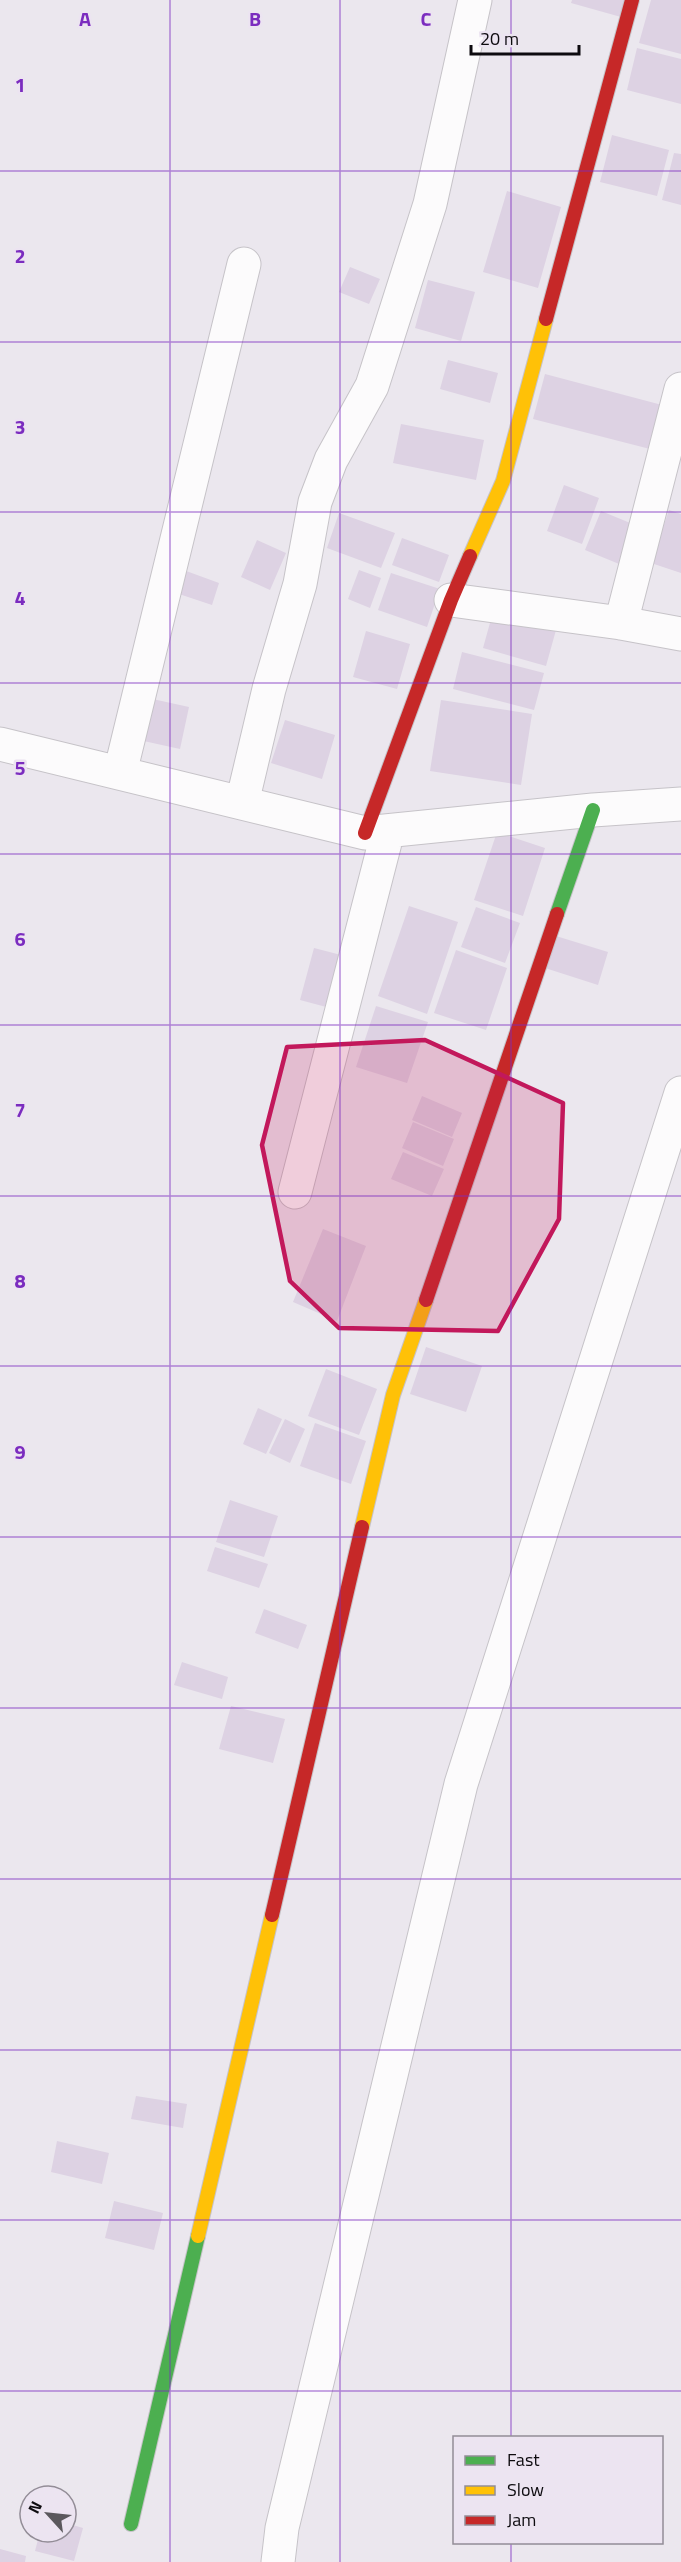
<svg xmlns="http://www.w3.org/2000/svg" width="681" height="2562" font-family="'Titillium Web',sans-serif">
<rect width="100%" height="100%" fill="#ebe7ee"/>
<path fill="#ddd2e3" d="M572 0H626L621 17 571 3Z
M651 0H681V54L639 43Z
M637 48 681 59V104L627 90Z
M612 135 669 150 657 196 600 182Z
M674 153 681 154V205L662 200Z
M507 191 561 207 538 288 483 272Z
M350 267 380 279 369 304 339 292Z
M428 280 475 292 461 341 415 328Z
M448 360 498 373 490 403 440 389Z
M545 374 662 405 650 449 533 419Z
M401 424 484 440 476 480 393 463Z
M564 485 599 498 582 544 547 531Z
M669 510 681 514V573L651 563Z
M601 511 640 527 624 566 585 550Z
M339 513 395 533 381 568 327 548Z
M402 538 449 555 439 582 392 565Z
M257 540 286 553 270 590 241 577Z
M178 568 219 583 212 605 170 591Z
M359 570 381 578 370 608 348 599Z
M391 573 440 589 427 627 378 610Z
M493 612 556 630 546 666 483 648Z
M366 631 410 644 397 689 353 677Z
M462 652 544 673 534 710 453 689Z
M139 696 189 707 180 749 130 738Z
M441 700 532 714 521 785 430 771Z
M285 720 335 735 322 779 271 763Z
M497 832 545 848 523 916 474 900Z
M409 906 458 922 427 1014 378 996Z
M476 907 520 923 505 963 461 947Z
M556 936 608 952 598 985 545 968Z
M314 948 345 956 330 1008 300 1000Z
M456 950 507 968 486 1030 434 1013Z
M376 1006 428 1022 407 1083 356 1067Z
M422 1096 462 1113 452 1137 412 1120Z
M413 1122 454 1139 443 1166 402 1148Z
M403 1152 444 1169 432 1196 391 1179Z
M323 1229 366 1246 337 1321 293 1302Z
M426 1347 482 1366 466 1412 410 1394Z
M326 1369 377 1389 359 1435 308 1416Z
M258 1408 282 1419 266 1454 243 1444Z
M285 1419 305 1429 290 1463 269 1453Z
M315 1423 366 1441 351 1484 300 1466Z
M230 1500 278 1516 264 1557 216 1542Z
M215 1547 268 1564 259 1588 207 1571Z
M264 1609 307 1625 298 1649 255 1633Z
M182 1662 228 1677 222 1699 174 1685Z
M231 1706 285 1719 273 1763 219 1749Z
M136 2096 187 2104 183 2128 131 2119Z
M57 2141 109 2153 102 2184 51 2172Z
M114 2201 163 2213 154 2250 105 2238Z
M66 2523 83 2528 74 2561 35 2551 40 2532H66Z
M0 2549 26 2556 25 2562H0Z"/>
<g fill="none" stroke-linecap="round" stroke-linejoin="round">
<defs>
<path id="street" d="M451 600 621 623 681 634
M621 623 681 389
M0 744 365 833 593 810 681 804
M120 773 244 264
M242 803 269 689 300 584 315 502 331 460 372 386 430 204 475 0
M295 1192 388 831
M278 2562 282 2528 461 1784 681 1093"/>
<path id="fast" d="M557 914 593 810
M131 2524 198 2236"/>
<path id="slow" d="M470 556 503 481 546 319
M362 1527 393 1395 426 1300
M198 2236 272 1915"/>
<path id="jam" d="M546 319 632 0
M365 833 451 600 470 556
M426 1300 557 914
M272 1915 362 1527"/>
</defs>
<use href="#street" stroke="#c6c3c8" stroke-width="35"/>
<use href="#fast" stroke="#c6c3c8" stroke-width="16"/>
<use href="#slow" stroke="#c6c3c8" stroke-width="16"/>
<use href="#jam" stroke="#c6c3c8" stroke-width="16"/>
<use href="#street" stroke="#fcfbfc" stroke-width="33"/>
<use href="#fast" stroke="#4caf50" stroke-width="14"/>
<use href="#slow" stroke="#ffc107" stroke-width="14"/>
<use href="#jam" stroke="#c62828" stroke-width="14"/>
</g>
<path fill="#c2185b" fill-opacity="0.2" stroke="#c2185b" stroke-width="4.5" stroke-linejoin="round" d="M425 1040 563 1103 559 1219 498 1331 339 1328 290 1281 262 1145 287 1047Z"/>
<path fill="none" stroke="#7b2cbf" stroke-width="1.5" stroke-opacity="0.55" d="M170 0V2562M340 0V2562M511 0V2438M0 171H681M0 342H681M0 512H681M0 683H681M0 854H681M0 1025H681M0 1196H681M0 1366H681M0 1537H681M0 1708H681M0 1879H681M0 2050H681M0 2220H681M0 2391H681M511 2542V2562"/>
<g font-size="20" text-anchor="middle" font-weight="bold" fill="#7b2cbf" stroke="#ece4f1" stroke-width="5" stroke-linejoin="round" paint-order="stroke">
<text x="85" y="26">A</text>
<text x="255" y="26">B</text>
<text x="426" y="26">C</text>
<text x="20" y="92">1</text>
<text x="20" y="263">2</text>
<text x="20" y="434">3</text>
<text x="20" y="605">4</text>
<text x="20" y="775">5</text>
<text x="20" y="946">6</text>
<text x="20" y="1117">7</text>
<text x="20" y="1288">8</text>
<text x="20" y="1459">9</text>
</g>
<rect x="453" y="2436" width="210" height="108" fill="#ece4f1" stroke="#938d97" stroke-width="1.5"/>
<rect x="465" y="2456" width="30" height="9" fill="#4caf50" stroke="#938d97" stroke-width="1.5"/>
<text x="507" y="2466" font-size="18" fill="#0d0b0f">Fast</text>
<rect x="465" y="2486" width="30" height="9" fill="#ffc107" stroke="#938d97" stroke-width="1.5"/>
<text x="507" y="2496" font-size="18" fill="#0d0b0f">Slow</text>
<rect x="465" y="2516" width="30" height="9" fill="#c62828" stroke="#938d97" stroke-width="1.5"/>
<text x="507" y="2526" font-size="18" fill="#0d0b0f">Jam</text>
<g transform="translate(48 2514) rotate(297)"><circle r="28" fill="#ece4f1" stroke="#938d97" stroke-width="1.5"/>
<path d="M0-4.5L10 22L0 15L-10 22Z" fill="#5b585d"/>
<text y="-9" font-size="16" font-weight="bold" text-anchor="middle" fill="#0d0b0f">N</text>
</g>
<path d="M471 45v9h108v-9" fill="none" stroke="#0d0b0f" stroke-width="3"/>
<text x="480" y="45" font-size="18" fill="#0d0b0f" stroke="#ece4f1" stroke-width="4.5" paint-order="stroke">20 m</text>
</svg>
